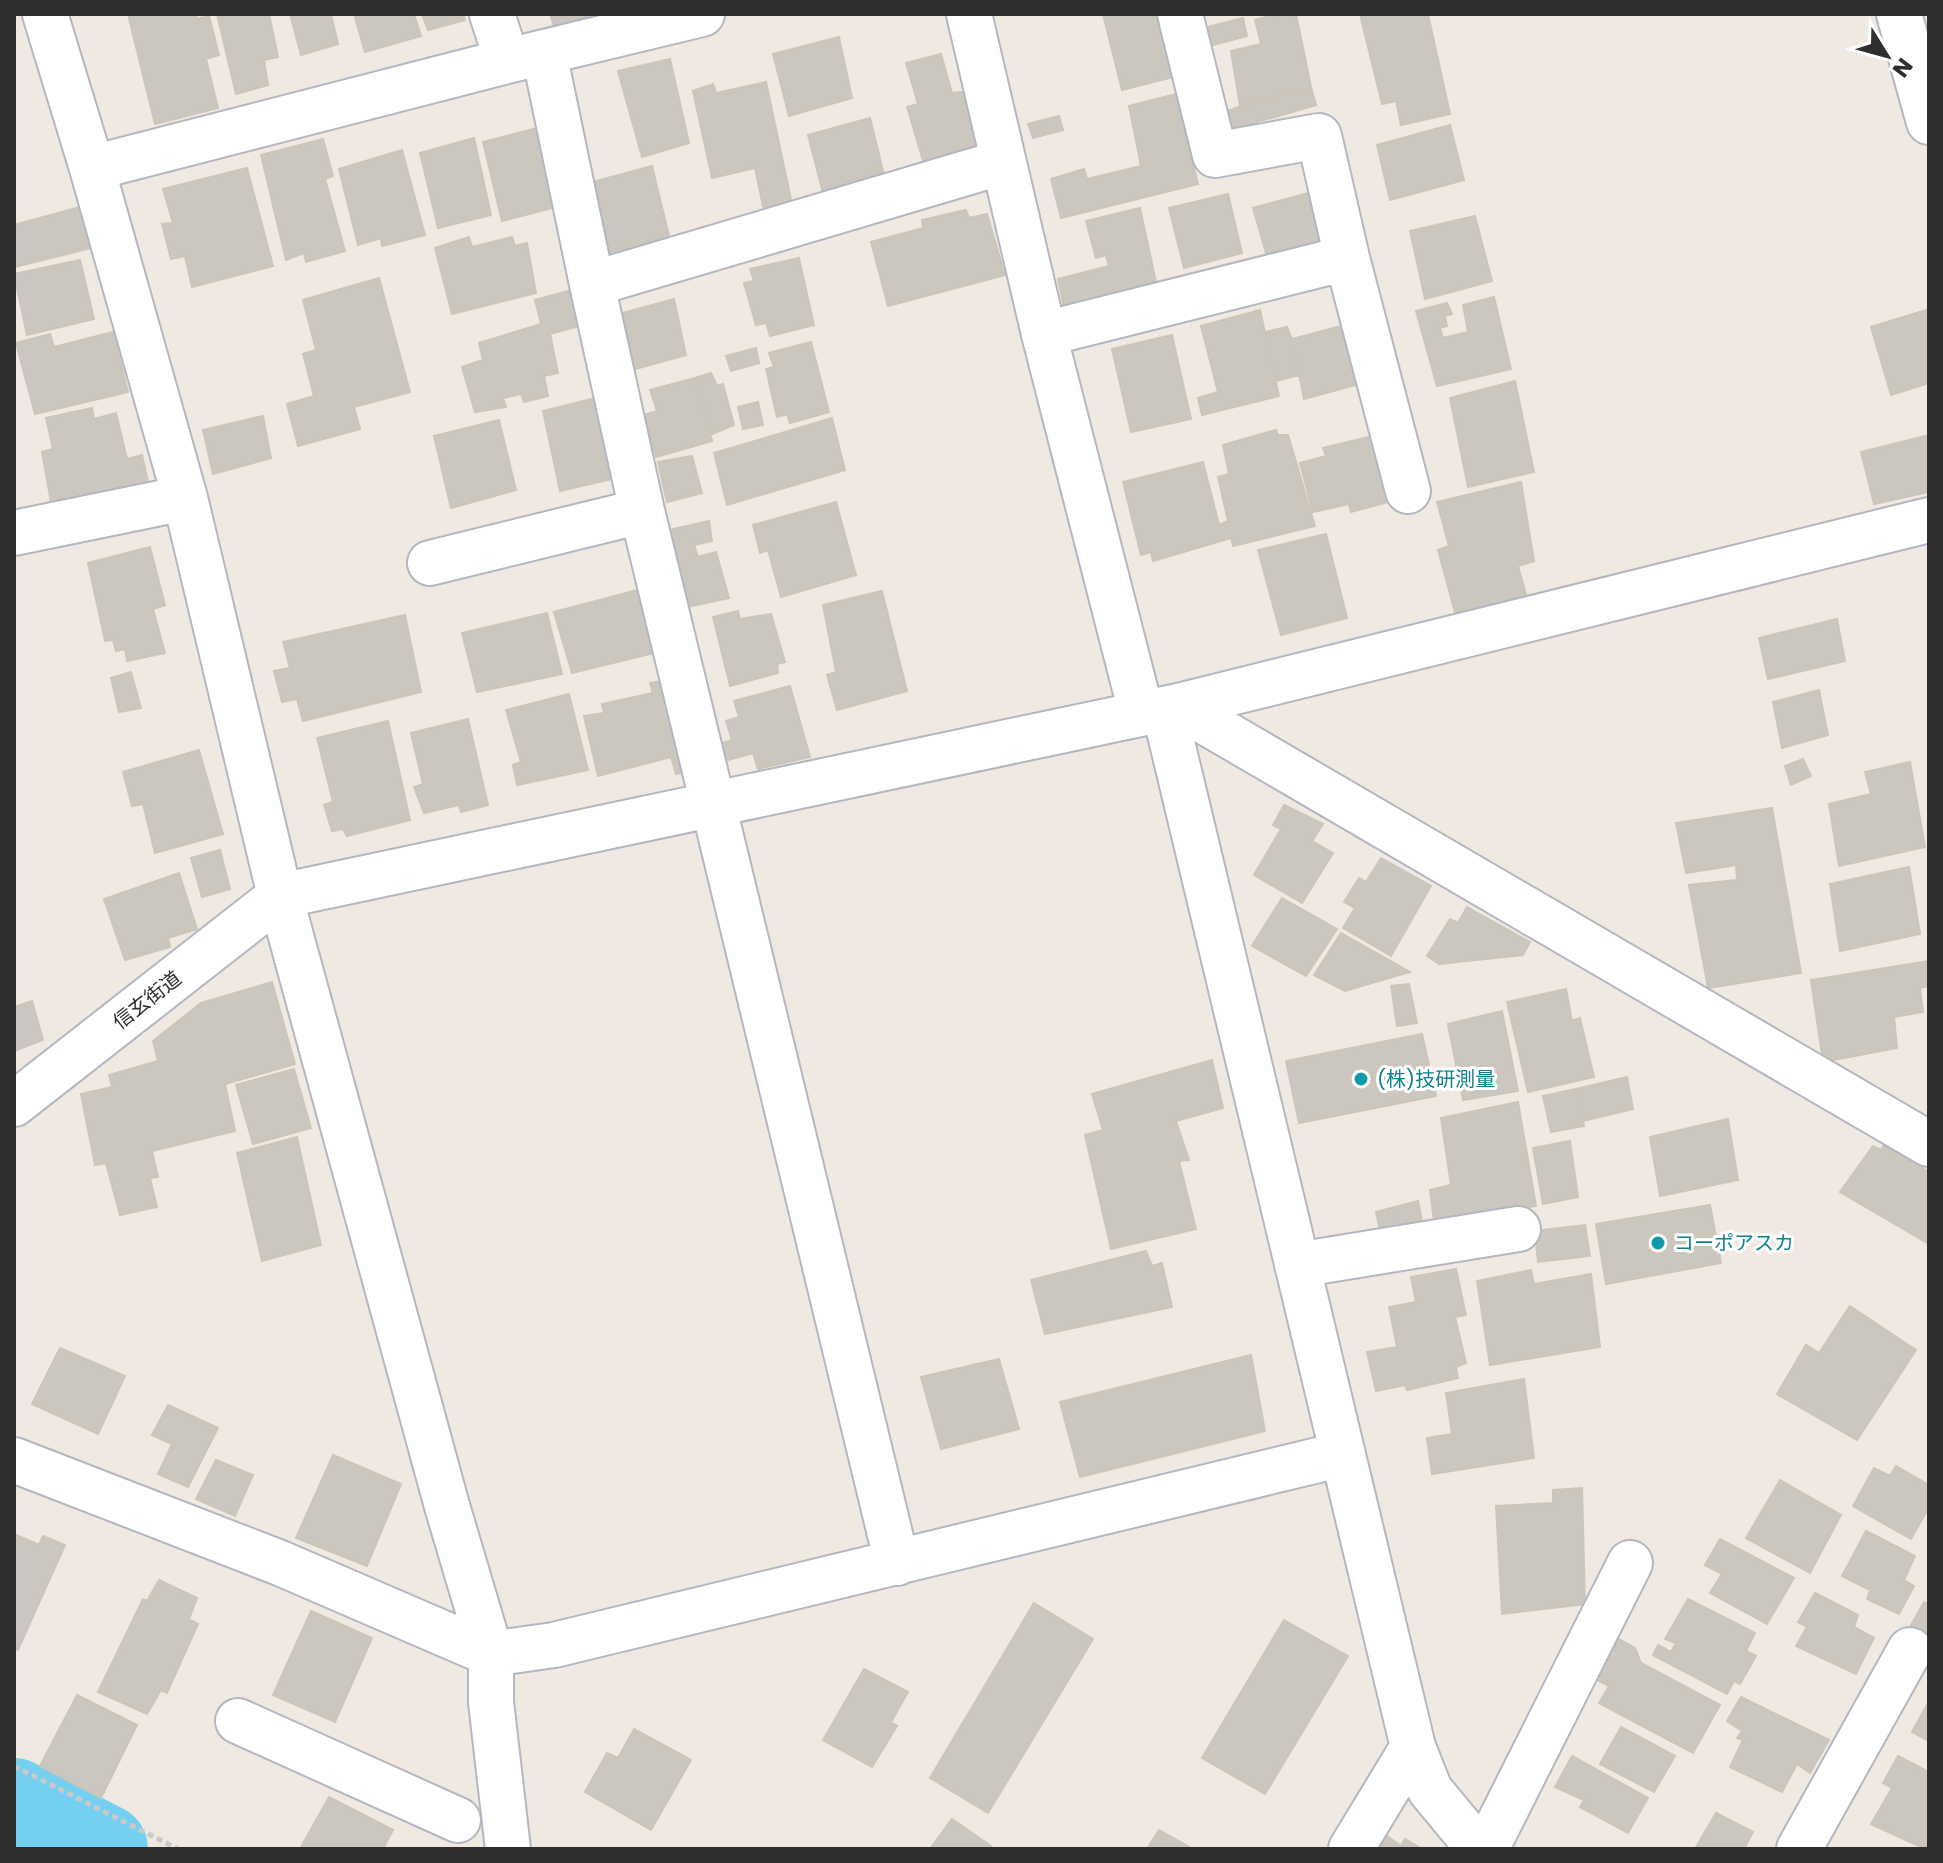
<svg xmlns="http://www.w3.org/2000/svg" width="1943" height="1863" font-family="Poppins,'Noto Sans JP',sans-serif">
<rect width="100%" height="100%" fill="#efe9e1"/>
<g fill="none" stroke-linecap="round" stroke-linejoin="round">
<path stroke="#75cff0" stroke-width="90" d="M14 1803 103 1849"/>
</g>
<path fill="#cbc7bf" stroke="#cbc5ba" stroke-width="2" d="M128 14H196L197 19 209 16 219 55 206 59 218 108 155 124Z
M217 14H269L278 57 264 60 268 85 236 94Z
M290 14H331L338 44 301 55Z
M354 14H414L421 36 365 52Z
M422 14H463L465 20 428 30Z
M550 14H617L556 32Z
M1103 14H1163L1177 76 1122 90Z
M1278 14H1296L1311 87 1240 106 1231 51 1261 44 1255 20Z
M1360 14H1428L1450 114 1401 125 1396 101 1382 104Z
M1243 18 1247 36 1213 45 1208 27Z
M839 37 852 98 789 116 773 54Z
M941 54 952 93 968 91 981 149 924 164 907 107 918 104 906 63Z
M670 59 689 143 642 157 618 71Z
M766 82 792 204 764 211 755 168 712 178 693 91 713 84 716 93Z
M1311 87 1316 105 1230 130 1226 112 1240 106Z
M1176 94 1198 184 1061 218 1051 179 1084 169 1087 179 1141 166 1129 106Z
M1059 116 1063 130 1033 138 1028 124Z
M870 118 885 179 824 197 808 135Z
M1450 125 1464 180 1390 200 1377 145Z
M538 128 560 206 502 221 483 142Z
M474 138 491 215 438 228 420 153Z
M323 139 333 176 325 179 345 251 306 262 304 253 286 260 261 155Z
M402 150 425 235 382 246 381 238 358 245 339 169Z
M652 166 669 236 608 253 589 183Z
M247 168 273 266 192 287 185 256 171 259 162 224 173 223 163 189Z
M1312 192 1324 246 1268 260 1253 208Z
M1228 194 1242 253 1184 268 1169 208Z
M80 207 91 248 15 267 14 225Z
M1140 208 1157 287 1064 307 1058 279 1109 266 1106 255 1096 258 1086 221Z
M966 210 969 218 987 214 1005 275 888 306 871 242 923 228 922 220Z
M1475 216 1492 281 1425 299 1410 231Z
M469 237 472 247 512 237 515 246 527 243 536 293 452 314 435 248Z
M799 258 814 325 770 336 766 323 756 325 744 283 754 281 750 269Z
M80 260 94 319 27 335 14 274Z
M379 278 410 392 354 407 360 429 298 446 287 404 314 396 303 354 316 350 303 300Z
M575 289 583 325 550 334 558 373 544 376 548 396 524 402 521 394 503 398 506 407 475 412 462 367 483 360 479 343 541 324 535 300Z
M1494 297 1511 369 1437 386 1416 311 1447 303 1452 314 1445 316 1447 326 1440 328 1443 338 1468 332 1463 305Z
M674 299 686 355 632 370 619 314Z
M1929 309V383L1891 395 1871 327Z
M1260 310 1279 396 1202 415 1198 398 1218 392 1201 326Z
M1345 325 1359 384 1304 399 1292 339Z
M1287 327 1292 339 1299 375 1276 381 1265 332Z
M113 332 128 392 35 414 16 343 50 334 54 347Z
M1172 335 1191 419 1131 432 1112 349Z
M811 342 829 412 790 423 787 414 777 417 766 369 774 367 769 353Z
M756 348 759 363 731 371 726 356Z
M711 373 717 386 723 384 734 425 710 435 695 378Z
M695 378 712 441 656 457 644 415 657 411 650 390Z
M1515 381 1534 472 1468 487 1450 398Z
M600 397 616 478 560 491 543 411Z
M758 402 763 425 743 429 738 407Z
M92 408 94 419 116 413 127 459 142 455 148 482 51 502 42 452 53 449 46 418Z
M263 416 271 458 213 474 203 430Z
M832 418 845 470 727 505 714 453Z
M499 420 516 490 451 508 434 436Z
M1276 430 1278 435H1288L1315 526 1233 546 1231 538 1153 561 1151 552 1141 555 1123 482 1203 462 1219 525 1228 521 1218 477 1229 474 1223 445Z
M1929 435V492L1874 504 1861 452Z
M1373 436 1388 502 1351 512 1349 504 1313 512 1300 463 1326 456 1323 448Z
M692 456 702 493 667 502 658 462Z
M1521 482 1534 561 1518 566 1527 598 1456 616 1438 550 1449 546 1437 502Z
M836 502 856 575 781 597 768 550 760 553 753 525Z
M709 521 712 541 694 545 698 557 716 552 729 598 687 607 669 530Z
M1326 534 1347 618 1281 635 1258 550Z
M150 547 165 605 153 609 165 653 127 661 125 649 116 651 113 640 105 641 88 563Z
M645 588 662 651 572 673 554 612Z
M882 591 907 691 837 710 827 675 836 672 823 605Z
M738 611 740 619 771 614 785 662 777 664 778 673 730 686 713 617Z
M547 613 562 674 477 692 462 633Z
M405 615 421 692 303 721 297 699 282 702 274 671 290 668 283 642Z
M1837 619 1845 661 1768 679 1759 638Z
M131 672 141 708 119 712 111 678Z
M668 680 692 771 676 774 671 757 598 776 584 716 604 713 602 704 653 693 650 683Z
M790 686 810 757 758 769 753 753 728 760 723 743 732 740 726 721 739 717 734 701Z
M1819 690 1828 735 1782 748 1773 702Z
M569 694 588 770 517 785 513 765 521 762 506 710Z
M468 719 488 805 461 812 459 805 424 813 414 787 423 784 411 733Z
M388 721 410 820 347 836 343 829 332 831 324 805 333 802 317 738Z
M199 750 223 834 155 853 143 804 132 806 123 772Z
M1803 759 1811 776 1791 785 1785 766Z
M1910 762 1925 847 1839 866 1829 804 1871 794 1865 772Z
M1284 805 1323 824 1312 841 1333 853 1302 903 1254 875 1281 829 1273 825Z
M1772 808 1801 973 1708 988 1689 885 1737 880 1736 865 1686 873 1676 823Z
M220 850 230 889 202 897 191 858Z
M1381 858 1431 886 1391 956 1343 928 1355 908 1344 902 1359 878 1366 882Z
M1909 867 1920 934 1840 951 1830 884Z
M179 873 197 929 168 938 170 947 125 960 104 899Z
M1282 898 1337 929 1306 976 1252 946Z
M1467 907 1530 942 1523 955 1439 964 1427 956 1450 919 1458 923Z
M1341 933 1410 972 1345 991 1314 975Z
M1929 961V986L1920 988 1923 1012 1894 1017 1897 1048 1823 1062 1811 980Z
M272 982 295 1064 225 1084 235 1131 152 1151 158 1177 150 1178 157 1207 120 1215 106 1163 95 1165 81 1094 112 1087 109 1075 158 1061 153 1041 201 1003Z
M1409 984 1417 1023 1397 1026 1391 986Z
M1566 989 1572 1021 1580 1018 1594 1077 1528 1092 1507 1002Z
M32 1001 43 1040 14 1051V1007Z
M1502 1011 1518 1091 1463 1100 1448 1024Z
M1422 1034 1436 1096 1299 1123 1286 1061Z
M1212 1060 1223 1108 1176 1121 1189 1160 1179 1161 1196 1229 1111 1249 1085 1135 1103 1130 1092 1094Z
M294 1069 311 1128 253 1144 236 1085Z
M1627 1077 1633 1109 1583 1121 1576 1089Z
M1576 1089 1584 1126 1551 1132 1543 1096Z
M1518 1102 1536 1206 1434 1221 1430 1190 1451 1185 1441 1118Z
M1728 1119 1738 1180 1660 1196 1650 1137Z
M297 1137 321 1245 262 1261 237 1153Z
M1570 1141 1578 1197 1543 1204 1533 1148Z
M1884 1145 1929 1172V1244L1840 1192 1873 1146 1881 1150Z
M1418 1201 1423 1225 1381 1234 1376 1212Z
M1710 1205 1721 1263 1606 1284 1596 1224Z
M1585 1225 1590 1256 1538 1262 1535 1231Z
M1146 1251 1152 1266 1162 1263 1172 1307 1045 1334 1031 1280Z
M1456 1269 1466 1315 1455 1317 1466 1363 1456 1367 1458 1378 1407 1390 1405 1385 1376 1391 1367 1352 1397 1347 1389 1307 1416 1302 1411 1277Z
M1531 1270 1534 1284 1591 1274 1600 1347 1490 1365 1477 1281Z
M1850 1306 1916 1350 1857 1440 1777 1394 1806 1345 1819 1353Z
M60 1348 125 1376 98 1434 32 1404Z
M1251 1355 1265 1431 1080 1477 1060 1402Z
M999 1359 1019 1429 941 1449 921 1377Z
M1524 1379 1534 1458 1432 1474 1427 1438 1452 1434 1446 1393Z
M168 1405 218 1428 188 1487 158 1474 172 1444 152 1435Z
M333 1455 401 1484 367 1566 296 1538Z
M216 1460 253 1475 235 1516 196 1499Z
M1896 1466 1929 1485V1507L1911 1539 1853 1506 1874 1468 1890 1476Z
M1780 1480 1841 1515 1810 1573 1746 1538Z
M1582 1488 1585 1604 1502 1614 1496 1506 1553 1503V1490Z
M1866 1531 1915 1556 1904 1580 1914 1586 1899 1614 1867 1599 1870 1590 1842 1576Z
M14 1534 39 1545 43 1536 65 1545 18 1650 14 1648Z
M1720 1539 1794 1578 1767 1624 1710 1593 1722 1574 1705 1565Z
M159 1580 197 1598 189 1619 198 1624 167 1693 161 1690 147 1714 98 1692 143 1599 147 1601Z
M1815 1593 1858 1615 1854 1627 1874 1638 1856 1674 1796 1646 1807 1627 1798 1622Z
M1688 1599 1755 1633 1746 1651 1756 1656 1740 1684 1734 1681 1727 1694 1653 1655 1658 1645 1671 1652 1676 1643 1665 1639Z
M1924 1602 1929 1604V1637L1910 1627Z
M1034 1603 1093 1639 988 1813 930 1778Z
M311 1611 372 1638 335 1722 273 1695Z
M1284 1620 1348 1656 1265 1794 1202 1758Z
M1617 1638 1635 1648 1641 1663 1720 1705 1693 1753 1599 1703 1609 1686 1594 1678Z
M864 1669 908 1692 891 1722 897 1726 872 1767 823 1740Z
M77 1695 137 1725 101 1798 40 1766Z
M1741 1697 1829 1740 1810 1773 1797 1764 1782 1792 1730 1767 1743 1740 1737 1738 1742 1731 1727 1721Z
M1929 1701V1741L1912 1732Z
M1621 1727 1675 1756 1654 1792 1600 1764Z
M634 1729 691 1760 651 1830 585 1792 607 1753 618 1758Z
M1572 1756 1648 1798 1628 1833 1580 1807 1584 1800 1555 1787Z
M1898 1756 1929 1772V1841L1925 1849 1871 1824 1892 1788 1883 1783Z
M329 1797 393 1830 383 1849H300Z
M1716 1813 1753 1832 1744 1849H1695Z
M952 1819 991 1846 989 1849H930Z
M1159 1830 1193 1849H1147Z
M1387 1836 1401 1846 1405 1839 1422 1849H1378Z"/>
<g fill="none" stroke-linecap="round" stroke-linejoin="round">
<defs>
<path id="minor" d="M45 14 92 168 185 498 280 896 447 1506 491 1654V1702L508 1849
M492 14 507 61
M969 14 1044 334 1141 712
M1899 14 1929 122
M544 53 592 284 642 511 897 1563
M92 168 507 61 702 14
M1347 258 1408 491
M592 284 1003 162
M1044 334 1347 258 1319 136 1215 155 1180 14
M14 533 185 498
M430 563 642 511
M1178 706 1929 1144
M1164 709 1413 1747 1430 1790 1479 1849
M14 1104 280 896 1178 706 1929 520
M1297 1265 1518 1229
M14 1460 280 1563 491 1654 554 1645 1343 1454
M238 1721 458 1820
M1351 1849 1413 1747
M1486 1849 1630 1563
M1799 1849 1910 1650"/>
</defs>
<use href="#minor" stroke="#b4b7c1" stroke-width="48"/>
<path stroke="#c9c9c9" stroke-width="5" stroke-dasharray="6 4" stroke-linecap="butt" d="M14 1766 178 1849"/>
<use href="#minor" stroke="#fff" stroke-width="44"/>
</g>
<g fill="#0f9aa8" stroke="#fff" stroke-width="3">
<circle cx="1361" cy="1079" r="8"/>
<circle cx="1658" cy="1243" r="8"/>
</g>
<g text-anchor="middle" stroke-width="6" stroke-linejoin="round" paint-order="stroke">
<g font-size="20" fill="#2e2e2e" stroke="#fff">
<text transform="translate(147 1000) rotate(-38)" y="7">信玄街道</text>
</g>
<g font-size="20" fill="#0d838f" stroke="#fff" text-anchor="start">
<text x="1377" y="1086">(株)技研測量</text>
<text x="1674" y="1250">コーポアスカ</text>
</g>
</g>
<rect width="1943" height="1863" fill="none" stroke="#2e2e2e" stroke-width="32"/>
<g transform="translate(1887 56) rotate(127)" stroke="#ffffff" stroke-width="6" paint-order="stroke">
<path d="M0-6L14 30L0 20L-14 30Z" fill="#2e2e2e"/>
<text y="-12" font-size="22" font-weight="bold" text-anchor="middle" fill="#2e2e2e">N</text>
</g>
</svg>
